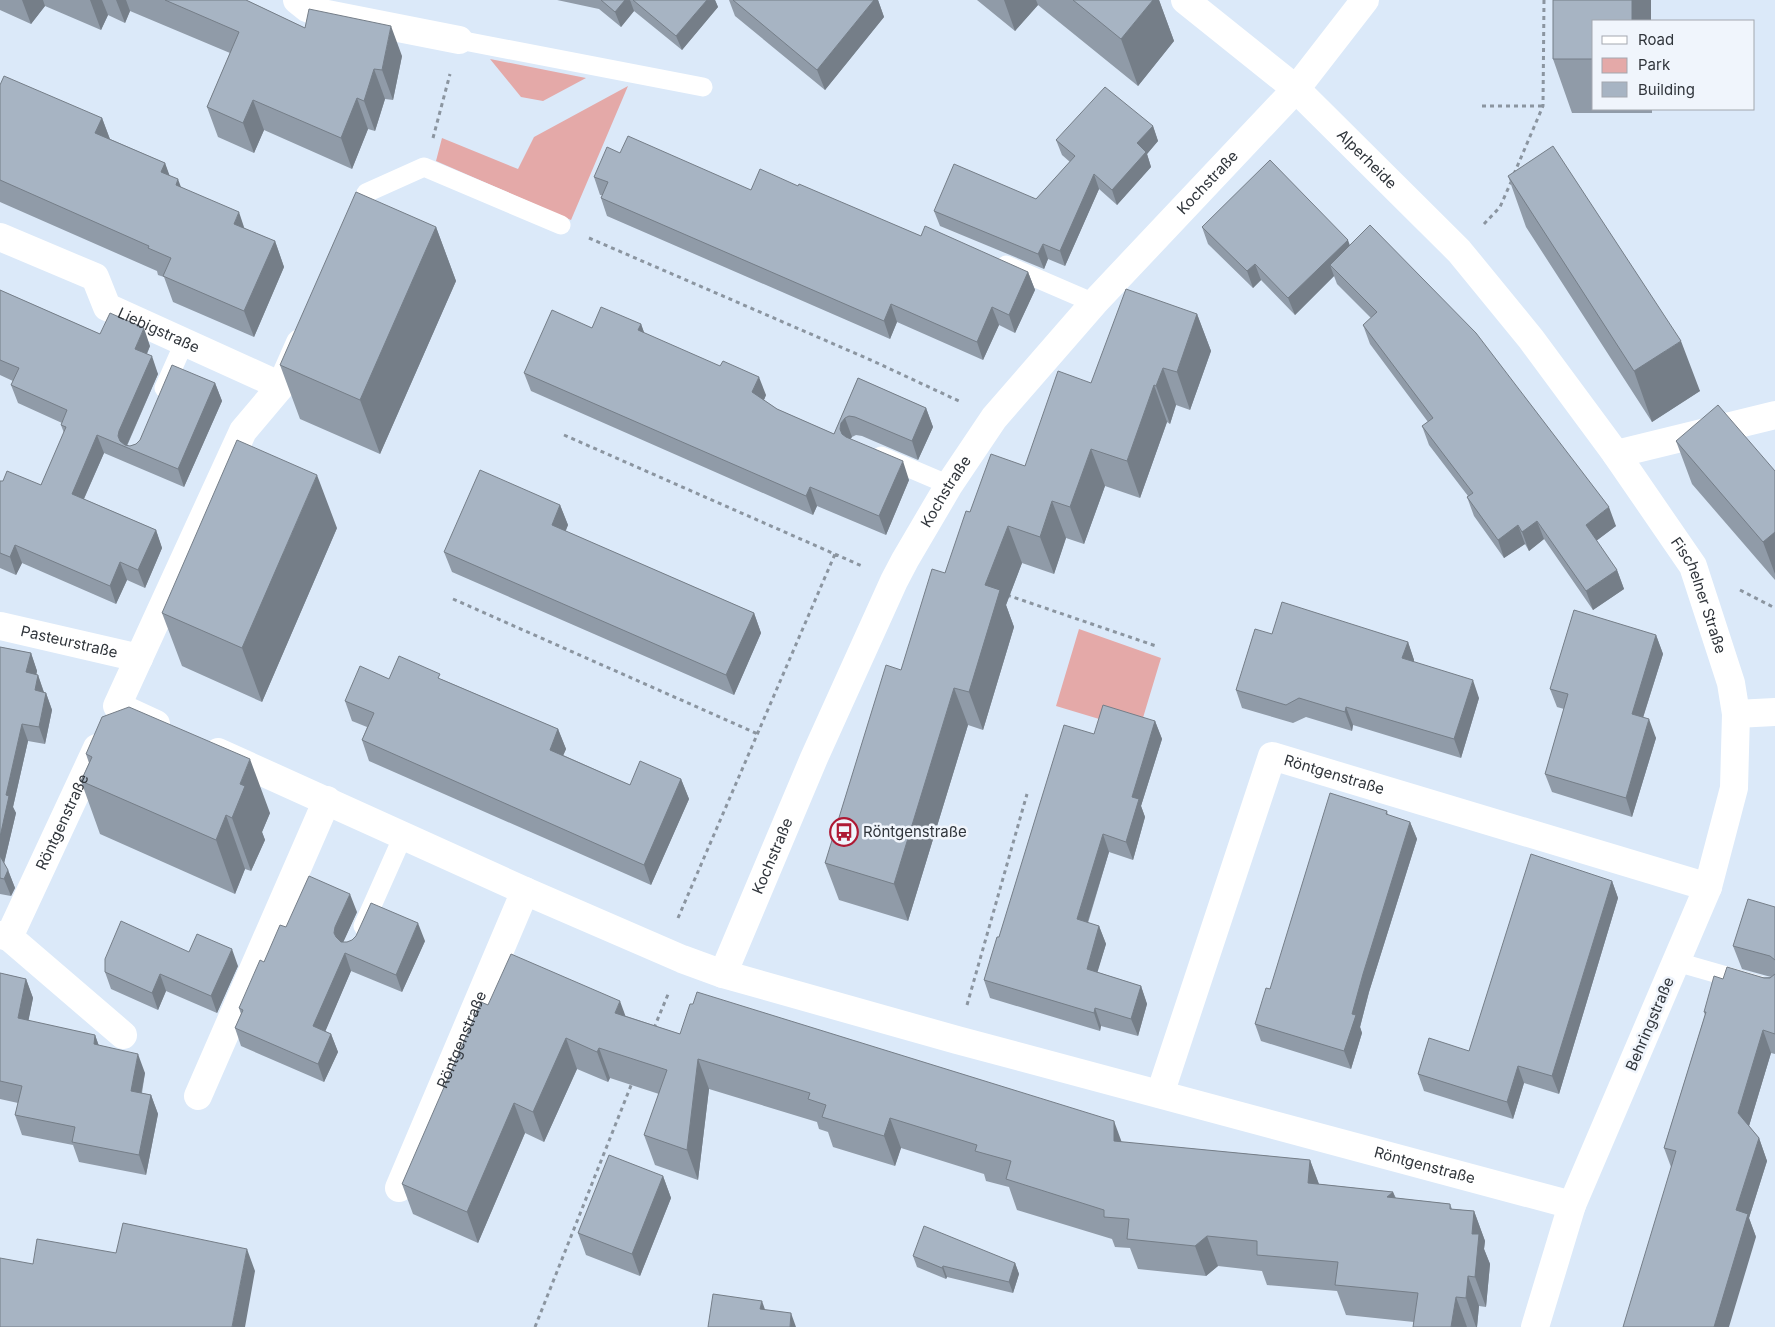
<svg xmlns="http://www.w3.org/2000/svg" width="1775" height="1327" font-family="Inter,sans-serif">
<rect width="100%" height="100%" fill="#dbe9f9"/>
<path fill="#e4a9a8" d="M490 59 586 78 543 101 521 97Z
M628 86 571 220 436 161 442 138 518 169 534 137Z
M1079 629 1161 658 1139 731 1056 706Z"/>
<g fill="none" stroke-linecap="round" stroke-linejoin="round">
<path stroke="#8b95a0" stroke-width="3" stroke-dasharray="4 4" stroke-linecap="butt" d="M1482 106H1543
M433 138 450 74
M1514 174 1543 106 1544 0
M1484 224 1500 207 1511 182
M589 238 873 361 961 402
M564 435 862 566
M1740 590 1775 608
M1007 595 1156 646
M453 599 758 734
M678 918 835 554
M967 1005 1027 794
M654 1028 669 992
M535 1327 632 1083"/>
<path stroke="#fff" stroke-width="19" d="M459 40 703 87
M366 193 424 167 561 225
M1006 265 1094 303
M164 388 184 343
M881 456 949 485
M363 926 403 836
M1677 962 1775 990"/>
<g stroke="#fff" stroke-width="28">
<path d="M297 0 307 8 317 12 459 40"/>
<path id="s1" d="M0 237 95 277 107 307 281 386"/>
<path d="M1616 454 1775 415"/>
<path id="s2" d="M0 626 139 658"/>
<path d="M1736 714 1775 712"/>
<path d="M156 724 117 706 243 431 281 386 300 343"/>
<path id="s3" d="M218 752 525 891 682 959 723 974 957 1040 1572 1205"/>
<path id="s4" d="M0 935 9 937 97 748"/>
<path d="M9 937 123 1035"/>
<path id="s5" d="M723 974 814 758 894 581 905 560 949 485 994 418 1094 303 1296 89 1365 0"/>
<path id="s6" d="M1160 1094 1272 756 1708 887"/>
<path d="M198 1096 327 800"/>
<path id="s7" d="M399 1188 525 891"/>
</g>
<path stroke="#fff" stroke-width="28" id="s8" d="M1185 0 1296 89 1459 251 1531 339 1616 454 1693 566 1731 683 1736 714 1734 788 1708 887 1572 1205 1535 1327"/>
</g>
<path fill="#909ba8" d="M0 0H246L305 28 402 56 393 100 385 99 375 131 368 129 352 169 264 130 254 153 218 137 207 107 230 53 130 11 125 23 108 15 101 30 45 6 31 24 0 10Z
M557 0H715L718 7 682 50 634 11 621 27 599 9Z
M729 0H878L884 17 825 90 735 16Z
M977 0H1159L1174 41 1138 86 1038 5 1015 31Z
M1553 0H1651V21H1594V109H1652V113H1572L1553 59Z
M0 85 102 118 110 139 165 163 169 176 181 187 244 228 275 241 284 267 254 337 173 302 164 277 158 275 157 271 0 202Z
M1153 126 1158 141 1147 154 1151 167 1117 205 1099 189 1065 266 1048 259 1044 269 940 226 934 211 1036 199 1070 162 1062 155 1056 140Z
M620 153 751 190 798 186 921 236 1028 272 1035 290 1015 333 999 325 983 360 897 322 890 339 607 216 601 198 602 195H600L594 177Z
M1508 176 1700 391 1652 422 1526 227Z
M436 227 456 281 380 454 300 419 280 365Z
M1202 227 1350 245 1616 526 1596 541 1617 570 1624 589 1593 610 1544 539 1529 551 1525 544 1504 558 1474 516 1467 497 1468 496 1429 445 1422 426 1428 422 1370 344 1363 325 1371 318 1337 284 1334 276 1295 315 1261 280 1253 288 1208 244Z
M0 290 100 334 150 346 147 354 158 374 127 446H130L136 444 215 383 222 401 184 487 104 453 84 499 156 530 162 548 145 588 127 580 116 604 22 563 16 575 0 568V481L41 485 64 433 61 425 62 423 18 403 11 385 13 381 0 375Z
M1197 314 1211 351 1190 410 1176 405 1170 424 1167 422 1140 498 1105 486 1084 544 1066 538 1054 574 1022 563 1006 605 1014 627 983 730 968 725 908 921 839 900 825 863 901 670 945 573 970 512 1025 466 1091 383Z
M641 324 644 333 766 395 764 400 777 409 834 434 858 378 926 408 933 427 918 460 862 436 856 435 852 437 850 439 909 480 886 535 817 506 813 515 531 391 524 373 592 328Z
M1676 441 1775 471V580L1692 484Z
M560 505 568 525 565 531 754 613 761 633 734 695 452 572 444 552Z
M337 528 262 702 182 666 162 613Z
M1272 634 1408 642 1414 660V662L1479 698 1461 758 1353 725 1352 731 1306 717 1293 723 1242 708 1236 690Z
M1656 635 1663 654 1643 718 1656 738 1632 817 1552 792 1545 774 1564 709 1557 707 1550 689Z
M0 647 31 653 37 671 36 675H38L44 692 46 693 52 710 45 744 28 741 13 807 16 813 4 863 8 870 15 888 11 896 0 894Z
M389 679H441L558 729 566 749 563 755 630 785 681 779 689 799 651 885 369 761 362 740 367 727 352 721 345 701Z
M1155 721 1162 739 1141 806 1145 817 1133 860 1109 852 1088 923 1099 926 1106 944 1097 972 1141 986 1147 1004 1138 1036 1101 1026 1100 1031 990 998 984 980 1094 734Z
M86 754 270 813 262 832 265 840 251 871 245 869 235 894 100 834 81 781 89 763Z
M1387 811 1388 815 1410 822 1417 839 1369 992 1360 1027 1362 1033 1351 1069 1261 1041 1255 1024 1270 989Z
M1612 881 1618 898 1559 1094 1524 1083 1513 1119 1424 1091 1418 1074 1469 1051Z
M1775 907V1054L1771 1053 1749 1126 1759 1138 1767 1161 1749 1218 1756 1237 1671 1167 1664 1148 1705 1015 1704 1012 1723 979 1771 977 1742 969 1733 946Z
M357 912 343 942 425 941 402 992 351 971 325 1031 331 1034 338 1052 324 1082 241 1046 235 1028 241 1014 239 1008 264 962 286 927Z
M238 966 217 1013 166 991 158 1010 111 989 105 972Z
M0 973 26 979 33 998 28 1021 95 1035 99 1046 145 1073 142 1093 151 1095 158 1114 146 1175 79 1162 73 1145 22 1135 15 1115 18 1103 0 1099Z
M488 1005 626 1016 680 1034 1122 1142 1310 1160 1319 1184 1393 1192 1396 1198 1450 1204 1452 1209 1474 1211 1485 1241 1484 1249 1490 1264 1486 1307 1479 1306 1477 1327H1413L1414 1322 1346 1315 1337 1291 1267 1285 1262 1271 1218 1266 1206 1276 1138 1269 1130 1248 1115 1247 1112 1239 1017 1210 1009 1187 986 1181 984 1174 901 1148 895 1166 833 1147 828 1132 819 1129 817 1122 709 1089 698 1180 655 1165 644 1135 659 1094 610 1078 608 1082 577 1069 544 1142 525 1133 478 1243 413 1214 402 1184Z
M663 1176 671 1198 640 1276 586 1255 578 1233Z
M913 1256 1015 1263 1019 1274 1013 1293 947 1277 946 1279 917 1267Z"/>
<path fill="#757e88" d="M22 0H43L45 6 31 24Z
M90 0H102L108 15 101 30Z
M116 0H126L130 11 125 23Z
M625 0H630L634 11 621 27 615 12Z
M707 0H715L718 7 682 50 676 36Z
M874 0H878L884 17 825 90 817 70Z
M1004 0H1036L1038 5 1015 31Z
M1153 0H1159L1174 41 1138 86 1121 39Z
M1632 0H1651V21H1632Z
M391 26 402 56 393 100 382 70Z
M374 69 385 99 375 131 364 101Z
M357 98 368 129 352 169 341 138Z
M253 100 264 130 254 153 243 123Z
M102 118 112 145 95 133Z
M1153 126 1158 141 1147 154 1151 167 1117 205 1112 190 1137 143Z
M165 163 175 190 161 172Z
M1094 174 1099 189 1065 266 1060 251Z
M178 179 188 206 176 185Z
M239 212 248 239 234 224Z
M436 227 456 281 380 454 360 400Z
M1348 240 1354 257 1330 265 1334 276 1295 315 1288 298Z
M275 241 284 267 254 337 244 311Z
M1043 244 1048 259 1044 269 1038 254Z
M1255 264 1261 280 1253 288 1247 271Z
M1028 272 1035 290 1015 333 1009 315Z
M891 304 897 322 890 339 884 321Z
M992 307 999 325 983 360 977 342Z
M1197 314 1211 351 1190 410 1177 372Z
M641 324 648 343 638 330Z
M144 328 150 346 141 367 135 349Z
M1681 341 1700 391 1652 422 1634 371Z
M152 356 158 374 126 447 122 445 118 436 119 431Z
M1163 368 1176 405 1170 424 1156 386Z
M759 377 766 395 759 411 752 392Z
M215 383 222 401 184 487 178 469Z
M1154 385 1167 422 1140 498 1127 461Z
M926 408 933 427 918 460 912 441Z
M845 418 852 437 848 442 847 448 840 429 841 423Z
M97 435 104 453 78 512 72 494Z
M1091 449 1105 486 1084 544 1070 507Z
M903 461 909 480 886 535 879 516Z
M317 475 337 528 262 702 242 648Z
M810 487 817 506 813 515 806 496Z
M1052 501 1066 538 1054 574 1040 537Z
M560 505 568 525 560 546 552 525Z
M1609 507 1616 526 1592 544 1586 525Z
M1537 521 1544 539 1529 551 1522 532Z
M1518 525 1525 544 1504 558 1498 540Z
M1008 526 1022 563 1006 605 1014 627 983 730 969 692 985 585Z
M156 530 162 548 145 588 138 570Z
M1775 532V574L1763 542Z
M15 545 22 563 16 575 10 557Z
M120 562 127 580 116 604 110 586Z
M1617 570 1624 589 1593 610 1586 591Z
M754 613 761 633 734 695 726 675Z
M1656 635 1663 654 1638 733 1632 714Z
M1408 642 1414 660 1409 677 1402 658Z
M31 653 37 671 33 690 26 672Z
M38 675 44 693 35 690Z
M1473 680 1479 698 1461 758 1454 739Z
M954 688 968 725 908 921 894 884Z
M46 693 52 710 45 744 39 727Z
M1346 707 1353 725 1352 731 1345 712Z
M1649 719 1656 738 1632 817 1626 798Z
M1155 721 1162 739 1141 806 1145 817 1133 860 1126 842 1132 797Z
M22 724 28 741 13 807 16 813 3 868 0 859V837L6 795Z
M558 729 566 749 557 770 550 750Z
M250 759 270 813 262 832 265 840 251 871 232 818 240 784Z
M681 779 689 799 651 885 644 865Z
M226 815 245 869 235 894 216 840Z
M1410 822 1417 839 1369 992 1360 1027 1362 1033 1351 1069 1344 1051 1352 1014 1363 974Z
M1103 834 1109 852 1083 937 1077 919Z
M8 870 15 888 11 896 4 879Z
M1612 881 1618 898 1559 1094 1552 1076Z
M350 894 357 912 342 945 341 951 334 933 335 927Z
M418 923 425 941 402 992 396 975Z
M1099 926 1106 944 1093 987 1087 969Z
M232 949 238 966 217 1013 211 996Z
M345 953 351 971 320 1044 313 1026Z
M160 974 166 991 158 1010 152 993Z
M26 979 33 998 25 1038 18 1018Z
M1141 986 1147 1004 1138 1036 1131 1019Z
M620 1001 631 1031 615 1013Z
M1095 1008 1101 1026 1100 1031 1094 1013Z
M1763 1030 1771 1053 1746 1136 1738 1113Z
M331 1034 338 1052 324 1082 318 1064Z
M95 1035 102 1055 94 1044Z
M566 1038 577 1069 544 1142 533 1112Z
M599 1048 610 1078 608 1082 597 1052Z
M138 1054 145 1073 138 1110 131 1091Z
M698 1059 709 1089 698 1180 687 1150Z
M1518 1066 1524 1083 1513 1119 1507 1102Z
M151 1095 158 1114 146 1175 139 1155Z
M514 1103 525 1133 478 1243 467 1212Z
M890 1118 901 1148 895 1166 884 1136Z
M1114 1121 1125 1151 1114 1141Z
M1759 1138 1767 1161 1749 1218 1756 1237 1729 1327H1714L1736 1210Z
M1310 1160 1321 1190 1308 1183Z
M663 1176 671 1198 640 1276 632 1254Z
M1393 1192 1404 1222 1387 1197Z
M1474 1211 1485 1241 1484 1249 1490 1264 1486 1307 1475 1277 1472 1234Z
M1207 1236 1218 1266 1206 1276 1195 1246Z
M247 1249 255 1271 245 1327H232Z
M1015 1263 1019 1274 1013 1293 1009 1282Z
M943 1266 947 1277 946 1279 942 1268Z
M1468 1276 1479 1306 1477 1327H1476L1466 1298Z
M1456 1297 1467 1327H1451Z
M762 1301 768 1318 760 1309Z
M791 1313 796 1327H790Z"/>
<path fill="#a7b4c3" stroke="#757e88" d="M165 0H246L305 28 309 9 391 26 382 70 374 69 364 101 357 98 341 138 253 100 243 123 207 107 239 32Z
M601 0H625L615 12Z
M633 0H707L676 36Z
M733 0H874L817 70Z
M1073 0H1153L1121 39Z
M1553 0H1632V21H1594V59H1553Z
M4 76 102 118 95 133 165 163 161 172 178 179 176 185 239 212 234 224 275 241 244 311 163 276 171 258 148 248 149 246 0 180V85Z
M1105 87 1153 126 1137 143 1146 152 1112 190 1094 174 1060 251 1043 244 1038 254 934 211 954 164 1036 199 1075 156 1056 140Z
M628 136 751 190 760 169 798 186 799 184 921 236 925 226 1028 272 1009 315 992 307 977 342 891 304 884 321 601 198 608 182 594 177 607 147 620 153Z
M1553 146 1681 341 1634 371 1508 176Z
M1270 160 1348 240 1288 298 1255 264 1247 271 1202 227Z
M356 192 436 227 360 400 280 365Z
M1370 225 1476 333 1609 507 1586 525 1617 570 1586 591 1537 521 1522 532 1518 525 1498 540 1467 497 1473 493 1422 426 1433 418 1363 325 1377 312 1330 265Z
M1126 289 1197 314 1177 372 1163 368 1156 386 1154 385 1127 461 1091 449 1070 507 1052 501 1040 537 1008 526 985 585 1000 590 969 692 954 688 894 884 825 863 886 665 901 670 932 569 945 573 966 511 970 512 991 454 1025 466 1058 371 1091 383Z
M0 290 100 334 110 313 144 328 135 349 152 356 119 431 118 436 120 441 125 445 130 446 136 444 140 440 172 365 215 383 178 469 97 435 72 494 156 530 138 570 120 562 110 586 15 545 10 557 0 553V481H3L7 471 41 485 66 427 61 425 67 410 11 385 19 368 0 360Z
M601 307 641 324 638 330 720 366 723 361 759 377 752 392 777 409 834 434 858 378 926 408 912 441 855 417 849 416 845 418 841 423 840 429 842 434 846 437 903 461 879 516 810 487 806 496 524 373 552 310 592 328Z
M1718 405 1775 471V532L1763 542 1676 441Z
M237 440 317 475 242 648 162 613Z
M480 470 560 505 552 525 754 613 726 675 444 552Z
M1282 602 1408 642 1402 658 1473 680 1454 739 1346 707 1345 712 1299 698 1286 705 1236 690 1255 629 1272 634Z
M1574 610 1656 635 1632 714 1649 719 1626 798 1545 774 1568 694 1550 689Z
M0 647 31 653 26 672 38 675 35 690 46 693 39 727 22 724 6 795 9 796 0 837Z
M399 656 440 674 438 678 558 729 550 750 630 785 640 761 681 779 644 865 362 740 374 713 345 701 360 666 389 679Z
M1103 705 1155 721 1132 797 1139 799 1126 842 1103 834 1077 919 1099 926 1087 969 1141 986 1131 1019 1095 1008 1094 1013 984 980 997 937H999L1064 725 1094 734Z
M129 707 250 759 240 784 245 786 232 818 226 815 216 840 81 781 92 757 86 754 102 717Z
M1330 793 1387 811 1386 814 1410 822 1363 974 1352 1014 1356 1015 1344 1051 1255 1024 1266 988 1270 989Z
M1531 854 1612 881 1552 1076 1518 1066 1507 1102 1418 1074 1429 1038 1469 1051Z
M0 856 8 870 4 879 0 878Z
M309 876 350 894 335 927 334 933 336 937 341 942H347L352 940 356 936 371 903 418 923 396 975 345 953 313 1026 331 1034 318 1064 235 1028 243 1010 239 1008 260 960 264 962 280 925 286 927Z
M1748 899 1775 907V960L1770 956 1733 946Z
M121 921 189 952 197 934 232 949 211 996 160 974 152 993 105 972V959Z
M511 954 620 1001 615 1013 680 1034 690 1004H693L697 992 1114 1121V1141L1310 1160 1308 1183 1393 1192 1387 1197 1450 1204V1209L1474 1211 1472 1234H1479L1475 1277 1468 1276 1466 1298 1456 1297 1451 1327H1413L1418 1293 1335 1285 1338 1262 1257 1255V1241L1207 1236 1195 1246 1127 1239 1129 1219 1104 1217V1210L1006 1179 1011 1161 975 1151 977 1145 890 1118 884 1136 822 1117 826 1105 808 1099 810 1093 698 1059 687 1150 644 1135 667 1070 599 1048 597 1052 566 1038 533 1112 514 1103 467 1212 402 1184 481 1002 488 1005Z
M1727 967 1764 978H1770L1775 974V1034L1763 1030 1738 1113 1759 1138 1736 1210 1748 1214 1714 1327H1623L1676 1151 1664 1148 1706 1012H1704L1714 976 1723 979Z
M0 973 26 979 18 1018 95 1035 94 1044 138 1054 131 1091 151 1095 139 1155 72 1142 75 1127 15 1115 22 1086 0 1081Z
M609 1155 663 1176 632 1254 578 1233Z
M123 1223 247 1249 232 1327H0V1258L33 1264 37 1239 116 1253Z
M924 1226 1015 1263 1009 1282 943 1266 942 1268 913 1256Z
M713 1294 762 1301 760 1309 791 1313 790 1327H708Z"/>
<defs>
<symbol id="bus-ring" viewBox="-11 -11 22 22"><circle r="9.5" fill="#f0f5fc" stroke="#ae1934" stroke-width="1.5"/><path d="M-5-6H5V4H4V6H2V4H-2V6H-4V4H-5ZM-3.5-4V0h7V-4ZM-3.5 1.2v1.5H-2V1.2ZM2 1.2v1.5H3.5V1.2Z" fill="#ae1934"/></symbol>
</defs>
<g fill-rule="evenodd">
<use href="#bus-ring" x="828" y="816" width="32" height="32"/>
</g>
<g text-anchor="middle" stroke-width="5" stroke-linejoin="round" paint-order="stroke">
<g font-size="15" fill="#30353b" stroke="#f0f5fc">
<text dy="5" stroke="none"><textPath href="#s8" startOffset="242">Alperheide</textPath></text>
<text dy="5" stroke="none"><textPath href="#s5" startOffset="938">Kochstraße</textPath></text>
<text dy="5" stroke="none"><textPath href="#s1" startOffset="192">Liebigstraße</textPath></text>
<text dy="5" stroke="none"><textPath href="#s5" startOffset="532">Kochstraße</textPath></text>
<text dy="5" stroke="none"><textPath href="#s8" startOffset="794">Fischelner Straße</textPath></text>
<text dy="5" stroke="none"><textPath href="#s2" startOffset="71">Pasteurstraße</textPath></text>
<text dy="5" stroke="none"><textPath href="#s6" startOffset="421">Röntgenstraße</textPath></text>
<text dy="5" stroke="none"><textPath href="#s4" startOffset="136">Röntgenstraße</textPath></text>
<text dy="5" stroke="none"><textPath href="#s5" startOffset="128">Kochstraße</textPath></text>
<text transform="translate(1650 1024) rotate(-67)" y="5">Behringstraße</text>
<text dy="5" stroke="none"><textPath href="#s7" startOffset="161">Röntgenstraße</textPath></text>
<text dy="5" stroke="none"><textPath href="#s3" startOffset="1279">Röntgenstraße</textPath></text>
</g>
<g font-size="15" fill="#30353b" stroke="#f0f5fc" text-anchor="start">
<text x="863" y="837">Röntgenstraße</text>
</g>
</g>
<rect x="1592" y="20" width="162" height="90" fill="#f0f5fc" stroke="#a3a8af"/>
<rect x="1602" y="36" width="25" height="8" fill="#ffffff" stroke="#a3a8af"/>
<text x="1638" y="45" font-size="15" fill="#30353b">Road</text>
<rect x="1602" y="58" width="25" height="15" fill="#e4a9a8" stroke="#a3a8af"/>
<text x="1638" y="70" font-size="15" fill="#30353b">Park</text>
<rect x="1602" y="82" width="25" height="15" fill="#a7b4c3" stroke="#a3a8af"/>
<text x="1638" y="95" font-size="15" fill="#30353b">Building</text>
</svg>
